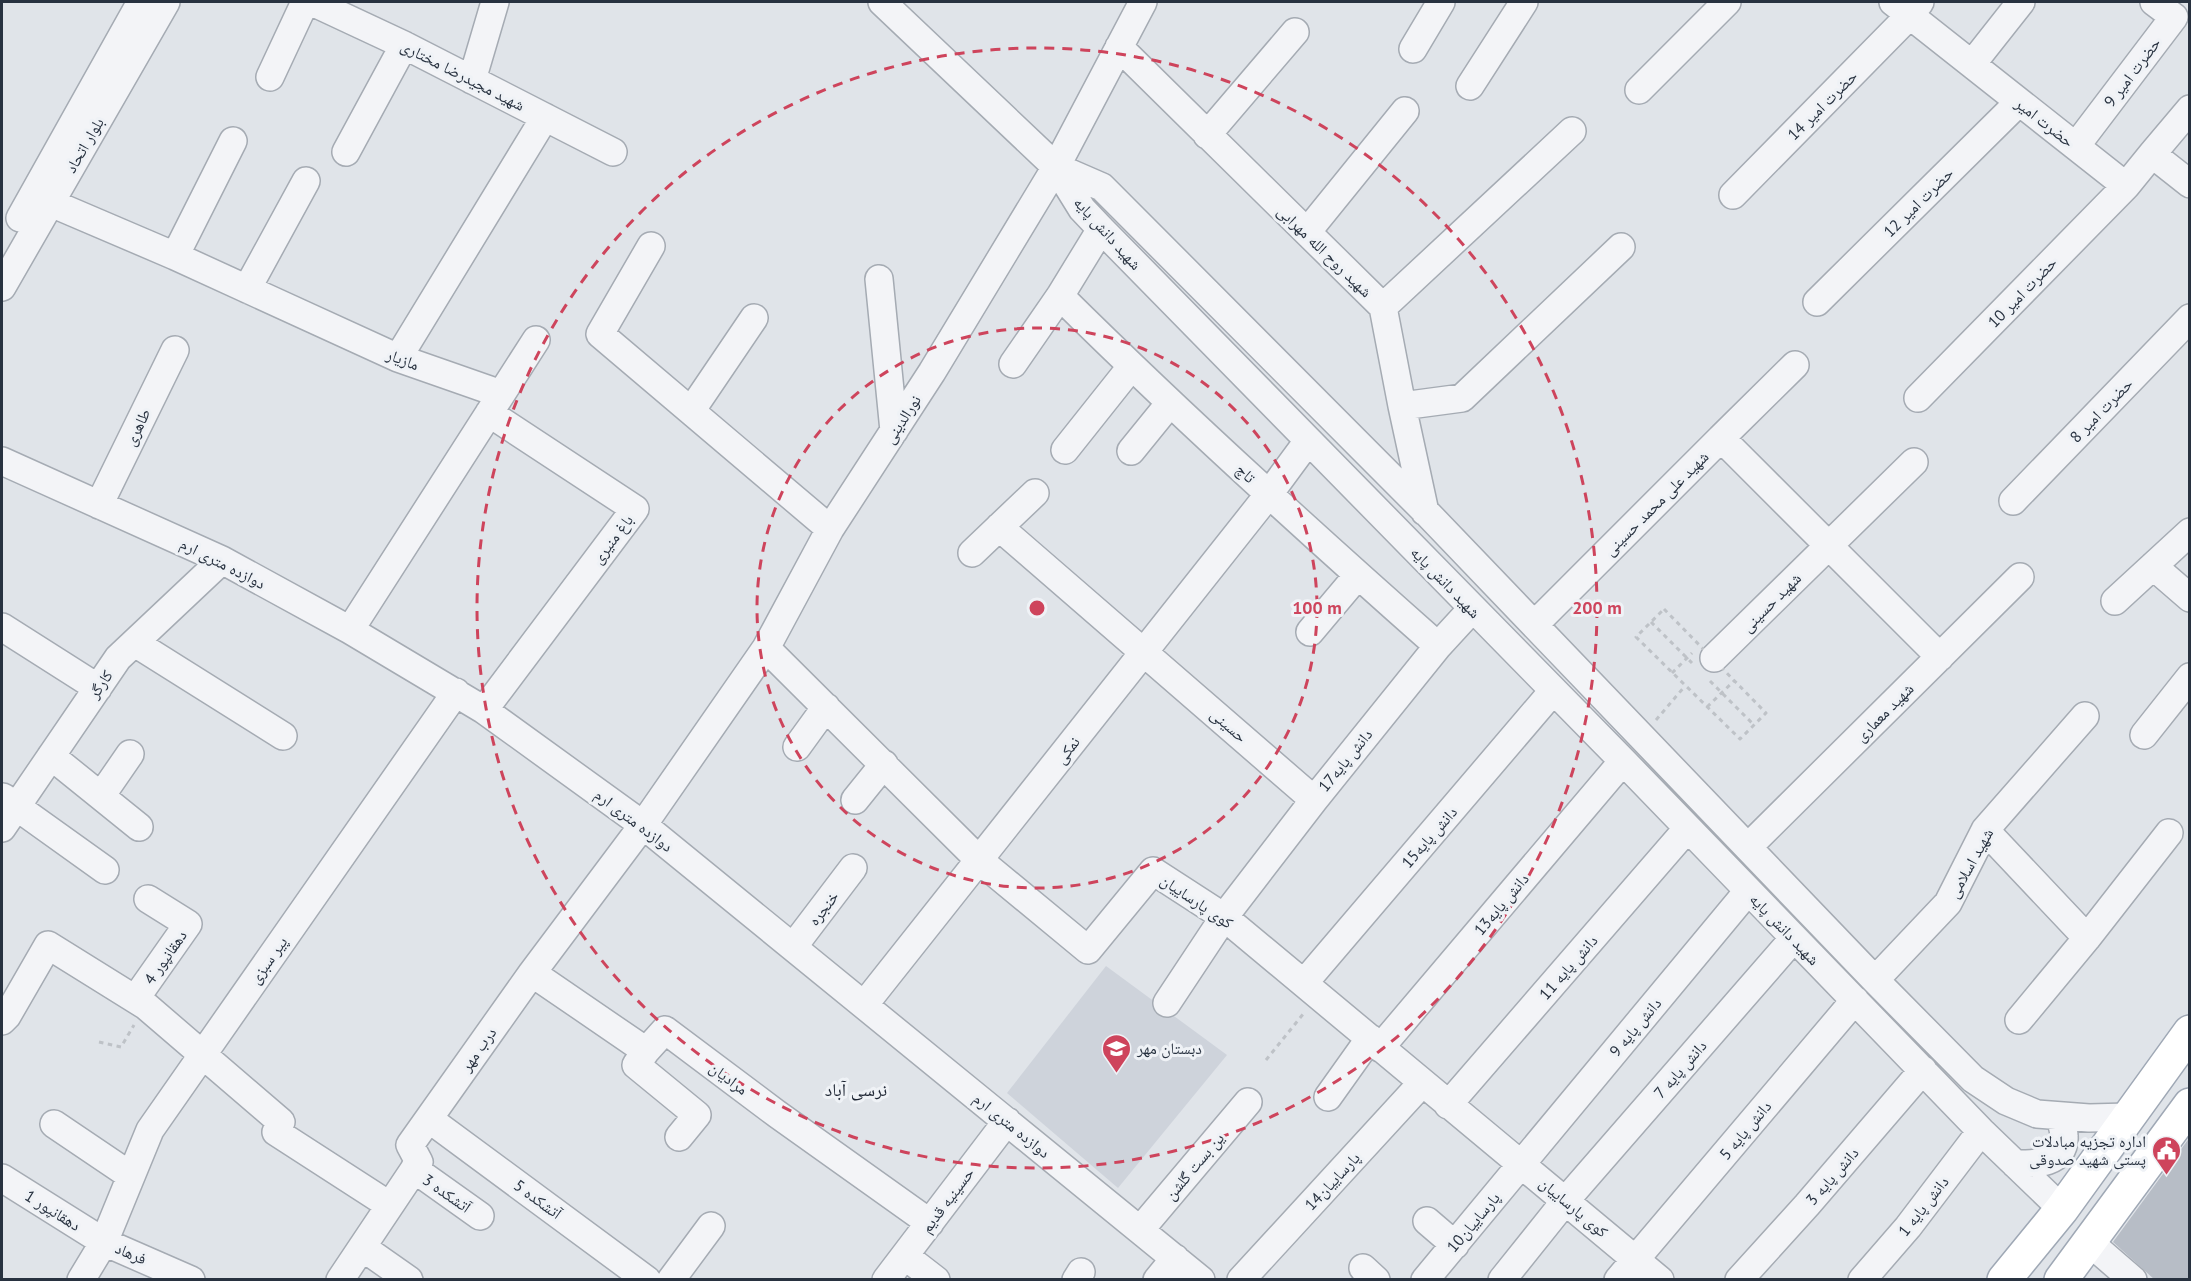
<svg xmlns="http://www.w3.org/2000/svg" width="2191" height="1281" font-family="'PT Sans','Noto Naskh Arabic',sans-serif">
<rect width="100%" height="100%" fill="#e0e4e9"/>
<path fill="#ced3db" d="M1106 966 1227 1055 1118 1188 1007 1093Z"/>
<path fill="#b7bdc6" d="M2190 1137V1280H2155L2113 1242Z"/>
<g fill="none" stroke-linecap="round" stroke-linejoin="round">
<defs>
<path id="minor" d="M312 2 404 45 613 152
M882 2 1056 167 1082 209 1101 229 1623 761 1981 1131 2062 1209
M1893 2 2126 186 2152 154 2190 184
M1119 47 1383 307 1402 406 1425 512
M1413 49 1441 2
M1972 64 2021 2
M270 77 305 2
M472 80 495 2
M1470 86 1524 2
M1639 90 1727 2
M1207 135 1295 32
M2076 146 2174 17 2154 2
M346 152 404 45
M2152 154 2190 109
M1056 167 1102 187 1426 512 1875 980 1973 1079 2006 1101 2037 1114 2089 1118 2128 1117
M1733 195 1910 15 1920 2
M51 203 175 256 398 358 501 394
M20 218 141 2
M1307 232 1405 111
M651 246 600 334 830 529
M175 256 233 141
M879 279 894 431
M2 287 166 2
M247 289 306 181
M1060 296C1182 417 1309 532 1438 646
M1817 302 2019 102
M1383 307 1572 131
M398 358 545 117
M1013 364 1060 296 1101 229
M1918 398 2126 186
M1402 406 1462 398 1621 247
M691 411 754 318
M1721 438 1795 365
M1065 450 1131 367
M1131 451 1170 403
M2 461 222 560 350 630 484 710 643 825 1201 1280
M2013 501 2190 318
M99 505 175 350
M999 527 1314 800
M972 553 1035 493
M2153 566 2190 598
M2115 601 2190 532
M1535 624 1721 438 1940 657
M2 627 98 688
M350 630 536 340
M1310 632 1358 575
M135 643 283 736
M766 648 979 860 1088 950 1153 871 1224 917 1660 1280
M1714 658 1914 462
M484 710 635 509 489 413
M2144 735 2190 677
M797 747 826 707
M51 756 139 827
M101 796 130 754
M3 797 105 870
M855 800 884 764
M2 828 118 658 222 560
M1985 830 2087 938
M1748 847 2020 577
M793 947 853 868
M532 973 646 1051 665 1030 777 1114 930 1223
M1875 980 1948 903 1985 830 2085 716
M1304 983 1553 691
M136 998 188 924 148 899
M1167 1003 1224 917 1314 800 1438 646 1472 609
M864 1005 1269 494 1308 441
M2019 1020 2087 938 2169 833
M2 1021 7 1016 48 945 146 1006 281 1122 276 1132 389 1205
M1380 1048 1623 761
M646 1051 636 1065 697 1115 679 1137
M1328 1097 1370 1038
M1448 1105 1687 829
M429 1119 647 1280
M54 1124 131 1176
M2015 1164C2035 1164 2066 1164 2064 1136 2064 1130 2061 1123 2060 1116
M414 1169 480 1216
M2 1178 104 1242 191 1280
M1427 1221 1455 1245
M1140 1230 1248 1102
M2089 1242 2133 1280
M362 1247 409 1280
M905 1256 936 1280
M1363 1268 1376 1280
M81 1280 104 1242 150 1130 456 692
M340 1280 419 1162 410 1145 532 973 643 825 766 648 830 529 932 372 1056 167 1143 2
M671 1280 711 1226
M886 1280 1007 1121
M1076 1280 1081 1272
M1157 1280 1175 1258
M1241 1280 1422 1083
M1425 1280 1748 891
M1502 1280 1566 1200 1794 938
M1618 1280 1855 1000
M1739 1280 1807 1205 1923 1070
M1862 1280 1908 1227 1981 1131"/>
<path id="major" d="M2004 1280 2062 1209 2190 1032
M2061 1280 2190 1105"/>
</defs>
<use href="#minor" stroke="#a5abb3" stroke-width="30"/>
<use href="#major" stroke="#9fa8b5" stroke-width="36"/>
<path stroke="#bec2c7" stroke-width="3" stroke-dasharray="4.5 4.5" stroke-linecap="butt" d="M1664 609 1766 713 1740 739 1636 637Z
M1651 622 1692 663
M1672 673 1692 653
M1710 681 1754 725
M1707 707 1735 680
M1656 720 1685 686
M99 1042 121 1047 134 1025
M1266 1060 1304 1013"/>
<use href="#minor" stroke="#f3f4f7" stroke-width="27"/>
<use href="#major" stroke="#fff" stroke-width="33"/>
</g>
<g fill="none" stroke="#ce445c" stroke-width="3" stroke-dasharray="10 8">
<circle cx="1037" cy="608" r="280"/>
<circle cx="1037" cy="608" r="560"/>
</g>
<defs>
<symbol id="school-pin" viewBox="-11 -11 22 30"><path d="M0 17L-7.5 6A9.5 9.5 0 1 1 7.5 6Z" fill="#ce445c" stroke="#eff2f6"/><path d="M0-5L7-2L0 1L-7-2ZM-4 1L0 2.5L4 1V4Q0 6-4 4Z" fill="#fff"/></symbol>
<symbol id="civic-pin" viewBox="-11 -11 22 30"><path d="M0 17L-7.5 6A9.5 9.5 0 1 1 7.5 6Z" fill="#ce445c" stroke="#eff2f6"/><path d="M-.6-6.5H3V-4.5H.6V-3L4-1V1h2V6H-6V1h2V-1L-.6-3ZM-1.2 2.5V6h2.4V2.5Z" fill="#fff"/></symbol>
</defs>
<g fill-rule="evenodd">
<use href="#school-pin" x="1100" y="1032" width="33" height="45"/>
<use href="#civic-pin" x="2150" y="1134" width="33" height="45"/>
</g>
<g text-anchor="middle" stroke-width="6" stroke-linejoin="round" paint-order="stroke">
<g font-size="16" fill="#283240" stroke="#eff2f6">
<text transform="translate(2132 72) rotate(-53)" y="6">حضرت امیر 9</text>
<text transform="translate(463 75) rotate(27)" y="6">شهید مجیدرضا مختاری</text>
<text transform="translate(1822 105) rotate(-45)" y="6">حضرت امیر 14</text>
<text transform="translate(2045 122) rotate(38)" y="6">حضرت امیر</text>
<text transform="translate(84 145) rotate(-60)" y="6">بلوار اتحاد</text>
<text transform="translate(1918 202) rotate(-45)" y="6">حضرت امیر 12</text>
<text transform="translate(1108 233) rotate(48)" y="6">شهید دانش پایه</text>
<text transform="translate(1325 251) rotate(44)" y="6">شهید روح الله مهرابی</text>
<text transform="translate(2022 292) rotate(-46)" y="6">حضرت امیر 10</text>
<text transform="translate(403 359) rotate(21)" y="6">مازیار</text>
<text transform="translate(2101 410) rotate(-46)" y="6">حضرت امیر 8</text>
<text transform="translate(902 419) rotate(-57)" y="6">نورالدینی</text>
<text transform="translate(137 427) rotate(-64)" y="6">طاهری</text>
<text transform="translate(1246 473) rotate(43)" y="6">تاچ</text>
<text transform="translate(1656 503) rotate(-45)" y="6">شهید علی محمد حسینی</text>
<text transform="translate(612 539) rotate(-53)" y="6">باغ منیری</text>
<text transform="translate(223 563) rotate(27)" y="6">دوازده متری ارم</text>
<text transform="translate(1446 582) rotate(46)" y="6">شهید دانش پایه</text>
<text transform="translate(1771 602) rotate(-45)" y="6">شهید حسینی</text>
<text transform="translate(100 684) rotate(-56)" y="6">کارگر</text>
<text transform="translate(1884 712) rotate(-45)" y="6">شهید معماری</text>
<text transform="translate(1229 725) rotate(41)" y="6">حسینی</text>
<text transform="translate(1067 750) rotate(-52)" y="6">نمکی</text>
<text transform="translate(1345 760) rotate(-51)" y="6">دانش پایه17</text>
<text transform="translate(634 820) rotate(37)" y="6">دوازده متری ارم</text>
<text transform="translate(1429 837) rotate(-49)" y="6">دانش پایه15</text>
<text transform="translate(1970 863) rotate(-61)" y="6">شهید اسلامی</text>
<text transform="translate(1197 901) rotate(34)" y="6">کوی پارساییان</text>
<text transform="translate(1501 904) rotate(-50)" y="6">دانش پایه13</text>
<text transform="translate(823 908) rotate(-52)" y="6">خنجره</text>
<text transform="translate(1785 929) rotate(46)" y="6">شهید دانش پایه</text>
<text transform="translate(165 957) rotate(-55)" y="6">دهقانپور 4</text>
<text transform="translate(268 960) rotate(-55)" y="6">پیر سبزی</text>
<text transform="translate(1568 967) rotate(-49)" y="6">دانش پایه 11</text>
<text transform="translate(1635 1027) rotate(-50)" y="6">دانش پایه 9</text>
<text transform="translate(478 1049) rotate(-55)" y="6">درب مهر</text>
<text transform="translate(1680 1069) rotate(-49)" y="6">دانش پایه 7</text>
<text transform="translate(729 1078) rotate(37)" y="6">مرادیان</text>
<text transform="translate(1012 1125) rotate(39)" y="6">دوازده متری ارم</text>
<text transform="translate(1745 1130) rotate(-50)" y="6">دانش پایه 5</text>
<text transform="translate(1194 1166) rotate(-50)" y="6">ین بست گلشن</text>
<text transform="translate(1832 1176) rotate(-49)" y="6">دانش پایه 3</text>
<text transform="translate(1332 1181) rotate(-47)" y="6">پارساییان14</text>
<text transform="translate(447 1193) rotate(35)" y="6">آتشکده 3</text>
<text transform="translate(538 1199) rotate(36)" y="6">آتشکده 5</text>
<text transform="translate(947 1200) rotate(-53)" y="6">حسینیه قدیم</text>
<text transform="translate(1923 1206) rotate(-52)" y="6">دانش پایه 1</text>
<text transform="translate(1574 1207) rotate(40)" y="6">کوی پارساییان</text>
<text transform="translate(53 1210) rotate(32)" y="6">دهقانپور 1</text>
<text transform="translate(1473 1222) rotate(-50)" y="6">پارساییان10</text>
<text transform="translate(131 1253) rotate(23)" y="6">فرهاد</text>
</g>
<g font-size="16" fill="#283240" stroke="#eff2f6" text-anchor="start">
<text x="1137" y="1054">دبستان مهر</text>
<text x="2146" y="1147" text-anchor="end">اداره تجزیه مبادلات<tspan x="2146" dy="18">پستی شهید صدوقی</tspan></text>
</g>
<g font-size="18" fill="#1b2331" stroke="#eff2f6">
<text x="856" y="1096">نرسی آباد</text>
</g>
</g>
<circle cx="1037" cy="608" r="9" fill="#ce445c" stroke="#eff2f6" stroke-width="3"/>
<g font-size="18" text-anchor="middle" font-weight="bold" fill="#ce445c" stroke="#eff2f6" stroke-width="6" stroke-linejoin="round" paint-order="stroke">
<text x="1317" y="614">100 m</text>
<text x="1597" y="614">200 m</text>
</g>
<rect width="2191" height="1281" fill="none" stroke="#283240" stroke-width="6"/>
</svg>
